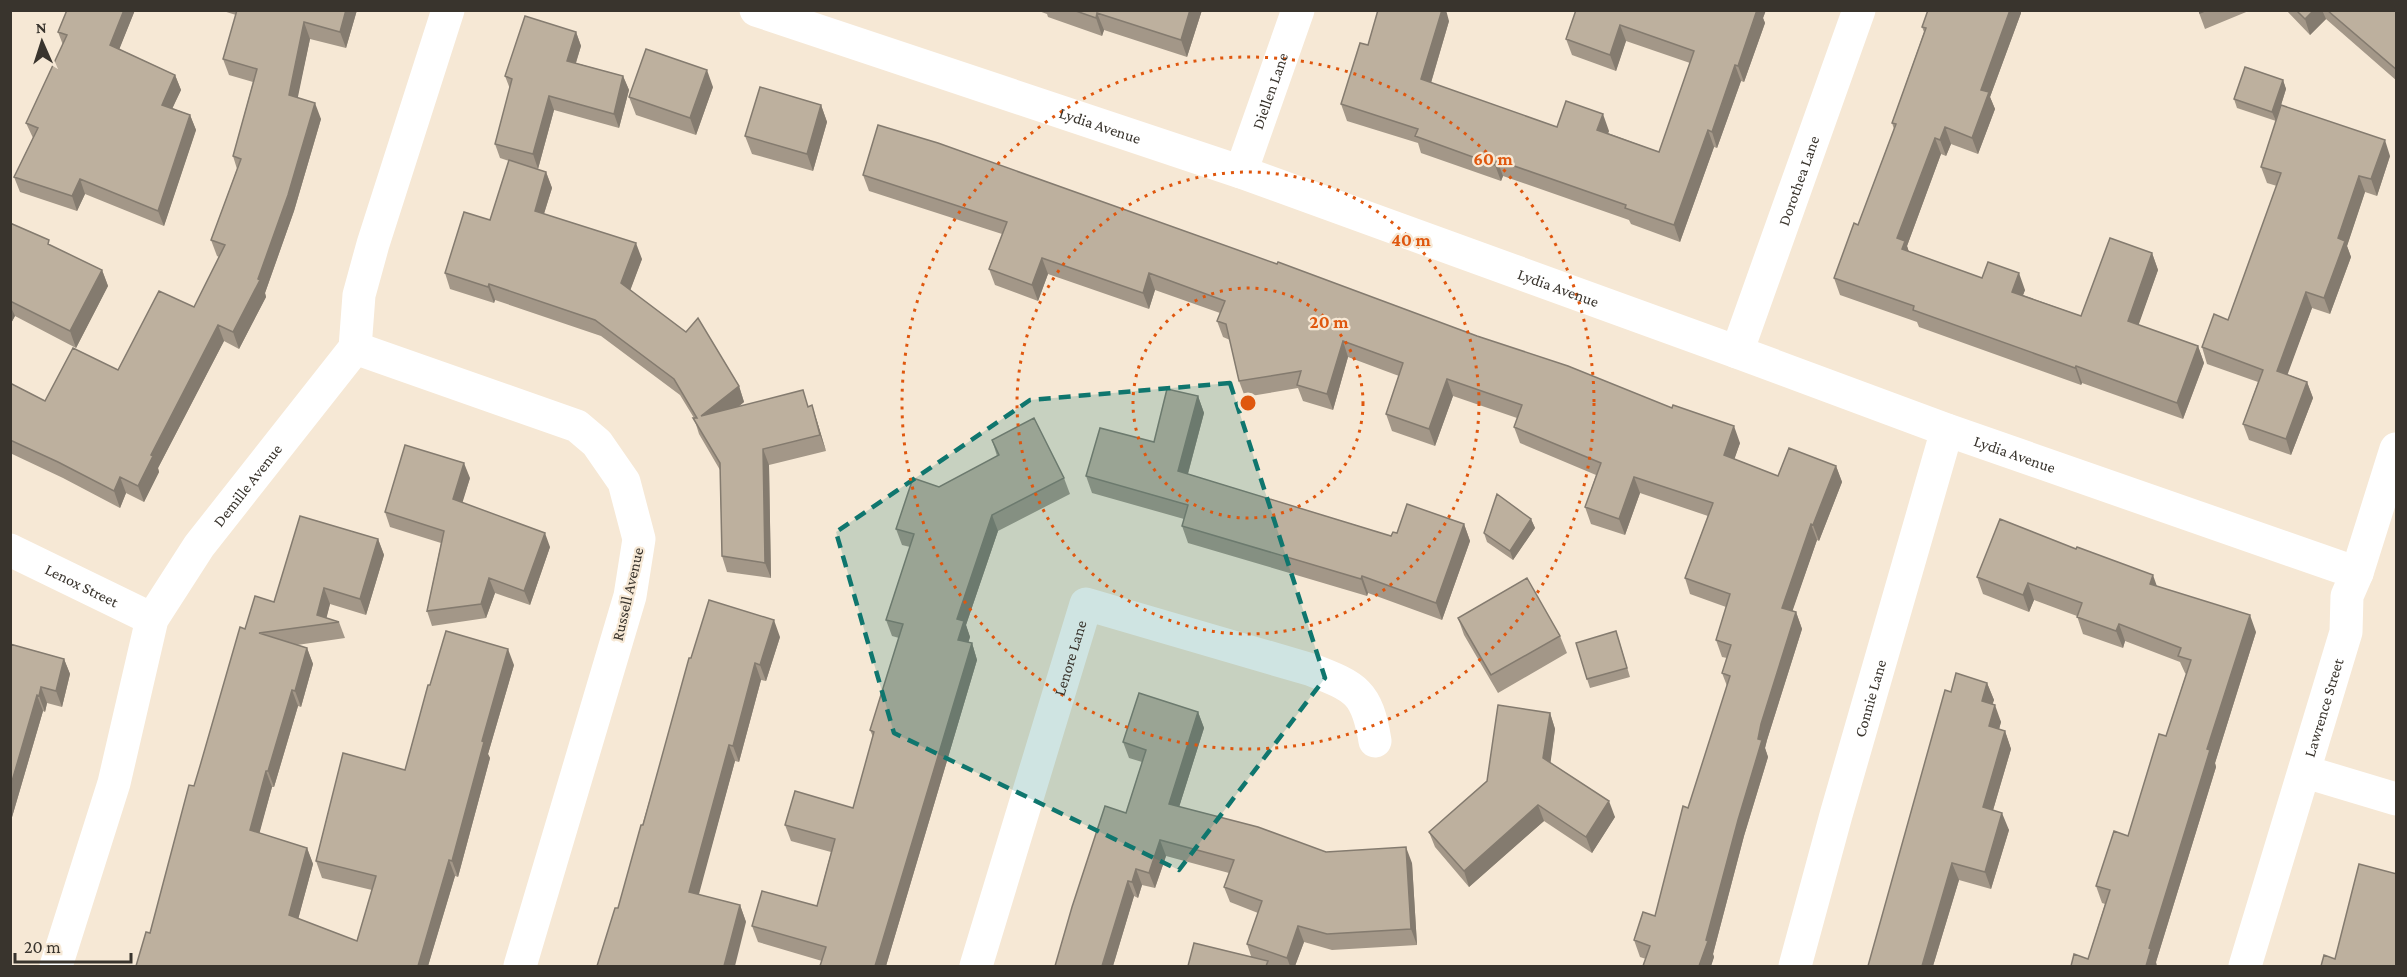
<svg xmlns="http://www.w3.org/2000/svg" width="2407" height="977" font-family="'Crimson Pro',serif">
<rect width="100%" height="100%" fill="#f6e8d5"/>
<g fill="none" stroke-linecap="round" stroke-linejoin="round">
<g stroke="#fff" stroke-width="33">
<path id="s1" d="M756 10 1241 172 1737 352 1947 430 2357 573"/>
<path id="s2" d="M1241 172 1298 10"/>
<path d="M355 348 577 426 597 443 624 482 639 539 630 596 520 966"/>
<path id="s3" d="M1737 352 1859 10"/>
<path id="s4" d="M10 550 152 619"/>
<path d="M2306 772 2396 799"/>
<path id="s5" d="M56 966 114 783 152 619 199 546 355 348 359 295 373 244 448 10"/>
<path id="s6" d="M976 966 1086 604 1312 670C1356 687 1367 692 1375 741"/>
<path id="s7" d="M1795 966 1836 815 1947 430"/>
<path id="s8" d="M2245 966 2346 632 2347 596 2357 573 2396 449"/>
</g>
</g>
<path fill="#a39788" d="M67 10H135L119 49 175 75 181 90 172 108 190 115 196 130 164 226 85 194 77 211 20 192 14 177 33 138 26 123 63 45 58 32Z
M220 10H357L346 48 310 39 297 98 321 119 294 211 265 293 266 297 239 349 224 341 158 468 159 472 144 502 126 493 120 508 63 478 10 453V383L45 401 118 370 194 307 219 257 217 256 211 240 237 169 233 156 253 82 229 75 223 59 236 15Z
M1036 10H1202L1187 57 1104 30 1102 36 1048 17 1047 14Z
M1576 10H1766L1763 18 1765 23 1744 82 1741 81 1717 148 1714 147 1680 242 1631 224 1629 220 1503 176 1501 181 1421 153 1418 143 1347 121 1341 104 1368 45 1449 21 1431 83 1557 127 1609 131 1608 133 1659 152 1690 63 1626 41 1616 71 1572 55 1566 39Z
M1928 10H2020L2021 13 1990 97 1995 109 1978 154 1951 144 1946 156 1941 154 1907 246 1909 252 1982 278 2025 290 2023 295 2081 316 2152 253 2158 270 2138 325 2198 346 2204 363 2183 419 2082 383 2081 385 1919 327 1917 322 1840 295 1834 278 1858 225 1894 129 1892 123 1924 32 1922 27Z
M2198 10H2251L2205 29Z
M2286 10H2397V81L2326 19 2310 35Z
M576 32 581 46 576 63 623 76 629 90 619 128 554 110 538 169 523 165 546 172 552 188 544 214 642 259 630 290 739 386 744 402 738 407 809 406 817 421 826 451 769 465 771 578 727 572 722 556 720 470 699 434 694 418 680 395 601 336 495 300 494 303 450 289 445 273 490 220 509 161 500 158 495 144 510 89 505 76Z
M2283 80 2286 89 2276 121 2237 108 2234 99Z
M713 87 696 135 636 115 629 97Z
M821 105 827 122 813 171 752 154 745 136Z
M2390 156 2377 196 2365 192 2347 246 2351 257 2330 314 2312 308 2287 374 2307 382 2313 398 2291 455 2249 440 2243 424 2258 382 2207 364 2202 347 2228 320 2277 186 2267 183 2261 167Z
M863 175 1740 443 1734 459 1778 476 1836 466 1842 482 1819 541 1817 540 1792 611 1796 612 1802 629 1767 740 1765 748 1768 757 1744 836 1713 954 1714 957 1711 966H1643L1646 959 1640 957 1634 940 1655 916 1727 686 1722 673 1727 658 1722 657 1716 640 1726 607 1690 594 1685 578 1708 516 1640 493 1625 535 1591 524 1585 507 1596 475 1520 443 1514 427 1517 418 1453 396 1435 446 1392 431 1386 414 1399 376 1348 357 1333 410 1303 401 1298 388 1245 397 1239 381 1230 340 1223 337 1217 321 1220 313 1155 290 1149 309 1048 274 1038 301 995 285 989 269 1002 234 869 191Z
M10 223 51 246 102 270 108 286 76 348 15 316 10 325Z
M1198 396 1204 413 1188 474 1391 536 1397 533 1464 524 1470 541 1442 620 1368 593 1367 596 1188 543 1182 526 1184 519 1092 493 1086 476 1154 442Z
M992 440 1064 478 1070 494 998 531 966 625 970 637 968 643H972L977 660 886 966H820L822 961 758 942 752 926 817 906 831 852 791 841 785 825 853 808 873 737 870 730 899 638 892 636 886 620 910 547 902 545 896 529 939 487 997 456Z
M470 478 462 502 550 547 530 605 495 593 486 618 432 626 427 611 441 543 390 527 385 512Z
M1531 519 1535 528 1513 560 1487 542 1484 533Z
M378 539 384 555 366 615 330 604 326 618 339 622 345 638 297 645 307 648 313 664 301 707 298 706 274 787H272L259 833 307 848 313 864 298 919 357 941 372 890 322 878 316 861 405 770 430 685 514 665 488 754 490 758 458 877 455 876 428 966H136L150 933 194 786 245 629 274 602Z
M1977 577 2157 587 2256 632 2215 763 2216 767 2156 962 2088 959 2105 904 2102 903 2096 886 2128 836 2166 736 2186 674 2185 673 2180 662 2125 641 2123 648 2083 634 2077 616 2034 600 2029 612 1983 594Z
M1458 618 1560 636 1567 653 1498 693 1464 635Z
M780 637 766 681 761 680 739 762 735 761 698 895 740 905 746 922 618 908 691 658Z
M1619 640 1630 677 1590 688 1587 679Z
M10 644 64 659 70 674 62 707 47 703 45 712 43 711 10 824Z
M1987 683 1994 700 1992 704 2001 722 1999 729 2005 731 2011 749 1993 810 2009 830 1991 889 1959 880 1933 966 1951 692Z
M1198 712 1204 728 1179 807 1326 852 1412 863 1417 945 1332 950 1304 942 1295 966H1188L1251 956 1247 944 1258 913 1230 902 1224 887 1229 873 1166 856 1155 888 1142 885 1138 898 1134 896 1113 966 1126 813 1142 762 1129 758 1123 742Z
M1550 713 1555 729 1550 763 1615 817 1592 853 1544 821 1469 887 1435 847 1429 832 1487 781Z"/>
<path fill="#847b6f" d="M124 10H135L115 60 110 45Z
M346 10H357L346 48 340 32Z
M1190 10H1202L1187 57 1181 40Z
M1442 10H1446L1449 21 1427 96 1421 79Z
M1757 10H1766L1763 18 1765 23 1744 82 1738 66Z
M2010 10H2020L2021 13 1990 97 1995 109 1978 154 1972 138 1981 90Z
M2314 10H2322L2326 19 2310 35 2305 19Z
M1097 13 1104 30 1102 36 1096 18Z
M304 22 310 39 295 111 289 95Z
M1620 25 1626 41 1616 71 1610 55Z
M576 32 581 46 572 75 567 61Z
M1735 65 1741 81 1717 148 1712 132Z
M707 70 713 87 696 135 690 118Z
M175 75 181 90 167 120 162 105Z
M623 76 629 90 619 128 614 114Z
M2283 80 2286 89 2276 121 2272 112Z
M549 96 554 110 538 169 533 154Z
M315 103 321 119 294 211 265 293 266 297 239 349 233 332 258 279Z
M821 105 827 122 813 171 807 154Z
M1603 114 1609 131 1603 146 1597 130Z
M190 115 196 130 164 226 158 211Z
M1945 127 1951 144 1946 156 1940 140Z
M1708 130 1714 147 1680 242 1674 225Z
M1935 138 1941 154 1907 246 1911 258 1908 266 1897 238Z
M2385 140 2390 156 2377 196 2371 179Z
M1497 160 1503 176 1501 181 1495 165Z
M546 172 552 188 540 226 535 211Z
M2359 176 2365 192 2347 246 2351 257 2330 314 2324 298 2338 238Z
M80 179 85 194 77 211 72 196Z
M636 243 642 259 627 299 621 283Z
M2152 253 2158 270 2134 338 2128 321Z
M1042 258 1048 274 1038 301 1032 285Z
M102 270 108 286 76 348 70 331Z
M1149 273 1155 290 1149 309 1143 293Z
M2019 273 2025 290 2018 308 2012 292Z
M489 284 495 300 494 303 488 287Z
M2306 292 2312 308 2283 387 2277 371Z
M10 305 15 316 10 325Z
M218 325 224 341 158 468 159 472 144 502 138 486 151 455Z
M1343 341 1348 357 1333 410 1327 394Z
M2198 346 2204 363 2183 419 2177 403Z
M2076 366 2082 383 2081 385 2075 368Z
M1447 379 1453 396 1435 446 1429 429Z
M2307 382 2313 398 2291 455 2286 439Z
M739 386 744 402 707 432 701 416Z
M1198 396 1204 413 1184 488 1178 471Z
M812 405 817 421 826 451 820 435Z
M1734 426 1740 443 1730 472 1724 455Z
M763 449 769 465 771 578 765 563Z
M464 463 470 478 459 514 453 499Z
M1836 466 1842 482 1819 541 1813 525Z
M120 477 126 493 120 508 114 491Z
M1634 477 1640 493 1625 535 1619 519Z
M992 515 998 531 966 625 970 637 964 656 958 640 957 619Z
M1531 519 1535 528 1513 560 1510 551Z
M1464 524 1470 541 1442 620 1436 603Z
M1811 524 1817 540 1788 624 1782 608Z
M545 533 550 547 530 605 524 591Z
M378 539 384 555 366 615 360 599Z
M2153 575 2159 592 2150 584Z
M1362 576 1368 593 1367 596 1361 579Z
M489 578 495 593 486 618 481 604Z
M2028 583 2034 600 2029 612 2023 595Z
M324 588 330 604 325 624 317 615Z
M1796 612 1802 629 1767 740 1765 748 1768 757 1744 836 1713 954 1714 957 1711 966H1699L1761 724Z
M2250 615 2256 632 2215 763 2216 767 2156 962 2157 966H2146L2149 948 2207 749Z
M774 620 780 637 766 681 760 665Z
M2119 624 2125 641 2123 648 2116 631Z
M972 643 977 660 886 966H875Z
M307 648 313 664 301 707 295 691Z
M508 649 514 665 488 754 490 758 458 877 452 861 482 741Z
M64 659 70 674 62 707 56 691Z
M755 663 761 680 739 762 733 746Z
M1987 683 1994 700 1988 718 1982 701Z
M41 687 47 703 45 712 39 696Z
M292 690 298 706 274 787 268 771Z
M37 695 43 711 10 824V788Z
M1995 705 2001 722 1995 744 1989 726Z
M1198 712 1204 728 1175 820 1169 804Z
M1550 713 1555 729 1549 774 1543 758Z
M2005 731 2011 749 1989 824 1983 807Z
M729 745 735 761 695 909 689 892Z
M266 771 272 787 256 846 250 830Z
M1609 801 1615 817 1592 853 1586 837Z
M1538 805 1544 821 1469 887 1464 871Z
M2002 813 2009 830 1991 889 1985 872Z
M1160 840 1166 856 1155 888 1149 873Z
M1406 847 1412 863 1417 945 1411 929Z
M307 848 313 864 295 931 289 915Z
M449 860 455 876 428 966H418Z
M1952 863 1959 880 1933 966H1922Z
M1136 869 1142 885 1138 898 1132 882Z
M1128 881 1134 896 1113 966H1102Z
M740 905 746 922 735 966H724Z
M1298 926 1304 942 1295 966H1290L1287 958Z"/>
<path fill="#bdb09e" stroke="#847b6f" stroke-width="1.5" d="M67 10H124L110 45 175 75 162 105 190 115 158 211 80 179 72 196 14 177 38 128 26 123 67 35 58 32Z
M237 10H346L340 32 304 22 289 95 315 103 288 195 258 279 260 280 233 332 218 325 151 455 153 456 138 486 120 477 114 491 58 462 10 440V383L45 401 73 348 118 370 159 291 194 307 225 245 211 240 241 159 233 156 257 69 223 59Z
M1073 10H1190L1181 40 1097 13 1096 18Z
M1378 10H1442L1421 79 1557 127 1566 101 1603 114 1597 130 1659 152 1694 51 1620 25 1610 55 1566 39 1576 10H1757L1738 66 1735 65 1712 132 1708 130 1674 225 1625 208 1626 205 1497 160 1495 165 1415 136 1418 129 1341 104 1360 43 1368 45Z
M1928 10H2010L1981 90 1989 92 1972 138 1945 127 1940 140 1935 138 1897 238 1905 241 1902 249 1982 278 1988 262 2019 273 2012 292 2081 316 2110 238 2152 253 2128 321 2198 346 2177 403 2076 366 2075 368 1913 310 1914 306 1834 278 1854 223 1858 225 1896 124 1892 123 1926 28 1922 27Z
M2199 10H2207L2200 13Z
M2296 10H2314L2305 19Z
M2327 10H2397V70Z
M525 16 576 32 567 61 623 76 614 114 549 96 533 154 495 144 512 79 505 76Z
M646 49 707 70 690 118 629 97Z
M2245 67 2283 80 2272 112 2234 99Z
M760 87 821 105 807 154 745 136Z
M2281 105 2385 140 2371 179 2359 176 2338 238 2345 241 2324 298 2306 292 2277 371 2307 382 2286 439 2243 424 2263 370 2202 347 2214 314 2228 320 2281 173 2261 167Z
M878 125 938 143 1277 264 1278 262 1477 336 1568 366 1672 408 1673 405 1734 426 1724 455 1778 476 1789 448 1836 466 1813 525 1811 524 1782 608 1796 612 1761 724 1758 739 1762 740 1738 820 1706 940 1708 941 1699 966H1643L1650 946 1634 940 1643 912 1655 916 1683 806 1688 808 1730 676 1722 673 1731 645 1716 640 1730 594 1685 578 1713 503 1634 477 1619 519 1585 507 1601 463 1514 427 1522 405 1447 379 1429 429 1386 414 1403 363 1343 341 1327 394 1297 385 1301 371 1239 381 1226 324 1217 321 1225 301 1149 273 1143 293 1042 258 1032 285 989 269 1007 222 863 175Z
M509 160 546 172 535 211 636 243 621 283 686 332 698 318 739 386 701 416 803 390 808 407 812 405 820 435 763 449 765 563 722 556 720 463 693 418H697L674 379 595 320 489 284 488 287 445 273 464 212 490 220Z
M10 223 49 240 48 244 102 270 70 331 10 301Z
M1167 389 1198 396 1178 471 1391 536 1393 532 1397 533 1407 504 1464 524 1436 603 1362 576 1361 579 1182 526 1188 505 1086 476 1100 428 1154 442Z
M1034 418 1064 478 992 515 957 619 964 621 958 640 972 643 875 966H820L826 947 752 926 762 891 817 906 835 839 785 825 795 791 853 808 874 732 870 730 903 624 886 620 914 534 896 529 913 478 939 487 999 455 992 440Z
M405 445 464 463 453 499 545 533 524 591 489 578 481 604 427 611 444 531 385 512Z
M1497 494 1531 519 1510 551 1484 533Z
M300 516 378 539 360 599 324 588 317 615 339 622 259 633 307 648 295 691 292 690 268 771H266L250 830 307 848 289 915 357 941 376 876 316 861 343 753 405 770 428 685H430L446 631 508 649 482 741 484 742 452 861 449 860 418 966H136L146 932 150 933 189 785 194 786 200 766 240 627 245 629 255 596 274 602Z
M2000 519 2076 549 2077 547 2153 575 2150 584 2250 615 2207 749 2210 750 2149 948 2151 949 2146 966H2071L2074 954 2088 959 2110 890 2096 886 2114 831 2128 836 2159 734 2166 736 2191 660 2178 656 2181 648 2119 624 2116 631 2077 617 2082 603 2028 583 2023 595 1977 577Z
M1527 578 1560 636 1491 675 1458 618Z
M709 600 774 620 760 665 755 663 733 746 729 745 689 892 740 905 724 966H597L615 908H618L641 825H643L689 658H691Z
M1616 631 1627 668 1587 679 1576 643Z
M10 644 64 659 56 691 41 687 39 696 37 695 10 788Z
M1956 673 1987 683 1982 701 1995 705 1989 726 2005 731 1983 807 2002 813 1985 872 1952 863 1922 966H1868L1945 690 1951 692Z
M1139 693 1198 712 1169 804 1258 827 1326 852 1406 847 1411 929 1327 934 1298 926 1287 958 1247 944 1262 901 1224 887 1234 860 1160 840 1149 873 1136 869 1132 882 1128 881 1102 966H1055L1072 907 1105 806 1126 813 1146 750 1123 742Z
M1498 705 1550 713 1543 758 1609 801 1586 837 1538 805 1464 871 1429 832 1487 781Z
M2359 864 2397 874V966H2321L2324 955 2335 959Z
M1194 943 1268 961 1266 966H1188Z"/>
<path fill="#0f766e" fill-opacity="0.2" stroke="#0f766e" stroke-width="4.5" stroke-dasharray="12 8" stroke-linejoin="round" d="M1230 383 1325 678 1179 870 894 733 836 532 1030 400Z"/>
<g fill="none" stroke="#df570e" stroke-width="3" stroke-dasharray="3 6">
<circle cx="1248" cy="403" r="115"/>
<circle cx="1248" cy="403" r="231"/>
<circle cx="1248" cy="403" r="346"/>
</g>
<g text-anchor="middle" stroke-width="4.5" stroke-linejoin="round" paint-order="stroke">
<g font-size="16" fill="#39342d" stroke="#f6e8d5">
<text dy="6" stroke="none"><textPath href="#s2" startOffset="86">Diellen Lane</textPath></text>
<text dy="6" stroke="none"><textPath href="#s1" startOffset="363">Lydia Avenue</textPath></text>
<text dy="6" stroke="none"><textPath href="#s3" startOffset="182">Dorothea Lane</textPath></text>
<text dy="6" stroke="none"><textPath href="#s1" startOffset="849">Lydia Avenue</textPath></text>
<text dy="6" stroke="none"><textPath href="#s1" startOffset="1335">Lydia Avenue</textPath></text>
<text dy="6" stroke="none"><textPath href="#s5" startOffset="525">Demille Avenue</textPath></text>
<text dy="6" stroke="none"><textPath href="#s4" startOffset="80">Lenox Street</textPath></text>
<text transform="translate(627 594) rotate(-77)" y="6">Russell Avenue</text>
<text dy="6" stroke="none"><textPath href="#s6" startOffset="322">Lenore Lane</textPath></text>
<text dy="6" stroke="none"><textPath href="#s7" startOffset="278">Connie Lane</textPath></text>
<text dy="6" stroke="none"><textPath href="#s8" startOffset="270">Lawrence Street</textPath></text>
</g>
</g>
<circle cx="1248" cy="403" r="9" fill="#df570e" stroke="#f6e8d5" stroke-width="3"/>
<g font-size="18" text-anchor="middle" font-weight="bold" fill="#df570e" stroke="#f6e8d5" stroke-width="4.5" stroke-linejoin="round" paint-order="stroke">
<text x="1493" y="165">60 m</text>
<text x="1411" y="246">40 m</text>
<text x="1329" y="328">20 m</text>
</g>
<rect width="2407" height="977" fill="none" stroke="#39342d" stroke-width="24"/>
<g transform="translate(42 42) rotate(357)" stroke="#f6e8d5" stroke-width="4.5" paint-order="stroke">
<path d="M0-4.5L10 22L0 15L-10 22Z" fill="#39342d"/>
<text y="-9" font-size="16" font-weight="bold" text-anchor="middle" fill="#39342d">N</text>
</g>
<path d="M15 953v9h116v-9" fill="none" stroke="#39342d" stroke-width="3"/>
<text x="24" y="953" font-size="18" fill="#39342d" stroke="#f6e8d5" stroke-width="4.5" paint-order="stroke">20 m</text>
</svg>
